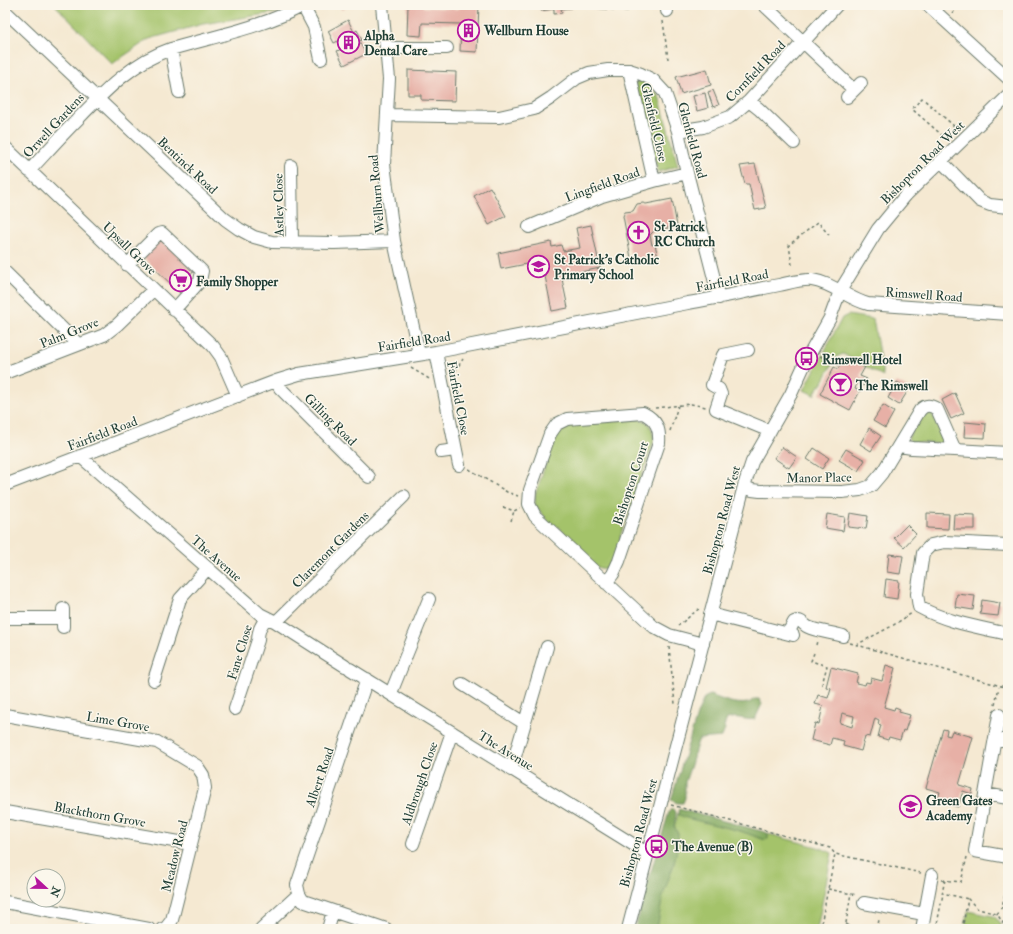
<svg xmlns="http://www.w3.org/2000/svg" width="1013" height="934" font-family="'IM FELL Double Pica',serif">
<rect width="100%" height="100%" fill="#fbf7ec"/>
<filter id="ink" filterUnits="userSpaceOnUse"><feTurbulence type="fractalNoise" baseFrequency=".025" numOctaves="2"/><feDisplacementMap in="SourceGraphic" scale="8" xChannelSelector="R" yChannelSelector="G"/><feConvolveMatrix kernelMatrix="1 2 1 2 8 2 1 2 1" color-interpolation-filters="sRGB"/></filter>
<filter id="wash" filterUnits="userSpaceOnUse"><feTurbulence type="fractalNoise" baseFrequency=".012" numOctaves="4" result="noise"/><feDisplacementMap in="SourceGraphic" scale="16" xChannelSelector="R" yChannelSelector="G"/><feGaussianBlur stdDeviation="0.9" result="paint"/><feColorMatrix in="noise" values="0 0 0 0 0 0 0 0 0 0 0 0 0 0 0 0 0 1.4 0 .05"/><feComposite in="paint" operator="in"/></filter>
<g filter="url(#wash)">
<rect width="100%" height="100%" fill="#f5e9d2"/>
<path fill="#a4c36b" stroke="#628050" d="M55 5H290L279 12 203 24 149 39 112 64Z
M637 81H644L659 96 678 166 658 172 635 85Z
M848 315 873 319 883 376 843 354 836 357 821 386 819 385 814 395 804 390 842 318Z
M930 409 946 442 945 444 911 442 908 438 924 412Z
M631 419C649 419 652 424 654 441L620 537 623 541 611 567C600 571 593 566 586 558V554L557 526 551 525 535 505V495L555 437 558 432 561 429 575 424Z
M679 810 821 848 832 853 817 929H647Z
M968 911 993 916 996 918 1004 929H965Z"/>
<path fill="#83a95f" stroke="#51734a" d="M710 695C724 700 733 705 749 703L754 699H759L762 704 755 719C744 721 739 715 727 719L724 726 725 729 722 737 699 739 697 744 691 765 685 782V798L683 803H677L671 800 697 715 704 698Z
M671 809H673L676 814 674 826 678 834V844L674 864 663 895 657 929H635L643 898 669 812Z
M679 809 765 832 768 833V839L765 840 740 831 686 818 679 815 678 811Z"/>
<g id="blocks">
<path fill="#e7b0a6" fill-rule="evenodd" d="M339 5H349L342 10Z
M408 5H423V7L459 9V5H479L477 52 460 51 461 24 422 23 421 36 407 35Z
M541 5H571L572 8 561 9 562 13 554 14V9L541 11Z
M591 5H629L628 11 591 8Z
M348 20 354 32 357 30 362 40 359 41 366 54 344 65 337 51 342 49 338 41 334 43 328 31Z
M707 69 711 85 681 94 676 77Z
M408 70 456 72 455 101 421 100V95H408Z
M713 90 719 105 713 107 708 92Z
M705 93 708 108 697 111 693 96Z
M755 164 766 208 755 210 749 184H745L740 166Z
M490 187 506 216 489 225 474 196Z
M672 199 677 226 654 231 650 235 652 245 655 244 658 258 632 263 623 216 625 212 633 211 637 204 643 203 646 204Z
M591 225 600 268 576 273V276L562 279 568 308 552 311 542 261 501 269 498 253 551 242 552 247 561 245 563 251 580 248 576 228Z
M159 236 194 271 188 278 195 284 183 296 141 255Z
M850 359 865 367 860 376 867 379 863 386 857 383 855 389 860 391 850 410 820 394 834 367 838 369 843 360 848 363Z
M897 382 909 389 899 405 888 398Z
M955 393 964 413 951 419 942 400Z
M883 405 894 412 885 428 873 421Z
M965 422 986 424 985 438 964 437Z
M869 428 881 436 871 451 860 444Z
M782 447 797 457 789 468 774 458Z
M814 448 829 458 822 469 807 459Z
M846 449 865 460 858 471 839 460Z
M850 513 868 516 866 529 848 527Z
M927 513 949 514 948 529 927 528Z
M827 514 845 517 843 531 825 528Z
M954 514 975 515V529H953Z
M1006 515 1008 516V530H1006Z
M907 525 916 534 904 547 894 538Z
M889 554 903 556 900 574 887 572Z
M886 579 899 581 897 599 884 597Z
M957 594 975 596 973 610 955 607Z
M982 600 1000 603 998 616 980 614Z
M886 665 895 668 884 707 894 710 895 707 900 709 899 712 910 715 905 731 903 730 900 740 889 737 888 740 878 737 881 725 878 724 879 720 875 718 870 737 865 736 861 751 843 746 844 741 832 738 830 745 811 740 815 723 819 724 823 706 815 704 818 695 828 698 831 688 826 687 831 667 858 674 856 683 865 685 866 682 870 683 871 678 882 681ZM842 713 854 716 852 727 840 723Z
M1005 712H1008V727L1002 726Z
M943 729 947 730 946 735 950 736 952 731 973 737 959 785 973 789 972 794 963 791 958 807 937 801 940 792 926 788Z"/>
</g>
</g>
<g filter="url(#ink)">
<use href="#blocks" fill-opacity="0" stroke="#6a796b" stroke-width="1"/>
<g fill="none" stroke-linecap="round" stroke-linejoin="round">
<defs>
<path id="minor" d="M382 5 389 79 384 164 394 241 419 354
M667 5V11
M764 5 854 90
M928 5 1008 78
M303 6 314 27 321 59
M5 11 225 219 239 229 254 237 272 242 334 243 394 241
M386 48H447
M171 49 179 92
M629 70 654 181
M847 97 861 83
M749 101 759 109 794 143
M387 115 499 117 534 109 551 98 577 78 589 73 608 70H629L641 74 653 80 665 93 678 131 687 173 719 298
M678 131 703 127 730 117 749 101 837 5
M5 147 213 346 221 357 238 396
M941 161 980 201 990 205 1008 207
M291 166 292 243
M29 171C45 154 60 137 76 121 104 92 132 62 171 49 216 36 263 27 304 5
M529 227 602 196 654 181 687 173
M127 265 158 234 162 233 202 271 200 281 174 310
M5 272 78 344
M748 350 723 355 712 385 719 389 721 394 716 409 770 431
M436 352 459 465
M5 373 104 335 117 325 153 290
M276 381 280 388 369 477
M899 446 912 448 955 450
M441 452 455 450
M80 456 260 614 276 622 345 666
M5 485 276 381 299 374 436 352 688 303C719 298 748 291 779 285 789 283 802 279 812 280 833 283 848 299 868 304L1008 314
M744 486 752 490 760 491 842 492 860 490 871 486 882 473 920 410C926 404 930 405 937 409L955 450 1008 453
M1008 545 945 542 931 545 923 553 917 594 919 607C946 622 978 627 1008 634
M606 583 613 574 619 561 659 443C660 429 657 420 643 413L567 419 557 424 550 434 530 490 529 504 535 516 654 627 669 635 703 644
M710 614 793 635
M5 618H63
M276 622 404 496
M63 627V609
M788 633 794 622C802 619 802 624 808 627 816 631 834 633 843 636
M350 669 647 853
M367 679 297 885 299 894 303 901 386 929
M154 680 180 599 208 568
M462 684 524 723
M391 693 429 599
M235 709 258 640C258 631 260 625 267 618
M5 715 157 742 197 766 203 775 205 788 172 920 165 929H162
M999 715 975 851 1008 857
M995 738 1008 741
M511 770 547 647
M985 794 1008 798
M5 812 191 844
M413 844 452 732
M5 902 149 929
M864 903 924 914
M261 929 299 894
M328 929 333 911
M628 929 744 486 752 462 791 394 807 359 830 318 840 291 878 229 906 195 1008 96
M922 929 932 875"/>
</defs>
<use href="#minor" stroke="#6a796b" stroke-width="14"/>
<path stroke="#6a796b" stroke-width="1.5" stroke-dasharray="3 3" stroke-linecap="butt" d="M952 14 960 5
M663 21 668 59
M943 136 912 109 922 98 954 126
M792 265 789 245 818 222 829 235
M820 356 840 366
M411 368 431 380
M452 376 463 359
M655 408 691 404 706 407
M670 431 678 406
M469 469 507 492 518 496
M503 507 514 511 520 508
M511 521 514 511
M678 626 701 607
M850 643 1008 688
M816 645 817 641
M856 645 892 626 912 613
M669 647 675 704
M814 653 811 661 827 666 821 688
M995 705 999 687
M671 805 830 848 835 854
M942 880 961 882 967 857
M945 880 942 893 968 899
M828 889 857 895
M846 924 855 929
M820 929 835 854 921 873
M845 929 851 893
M877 929 879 920
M936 929 943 894
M962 929 968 899 978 909 997 914
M1007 929 997 914 1002 907 1008 881"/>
<use href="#minor" stroke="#fff" stroke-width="12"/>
</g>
</g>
<defs>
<symbol id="building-ring" viewBox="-11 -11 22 22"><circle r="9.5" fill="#fbf7ec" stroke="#b5179e" stroke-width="1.5"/><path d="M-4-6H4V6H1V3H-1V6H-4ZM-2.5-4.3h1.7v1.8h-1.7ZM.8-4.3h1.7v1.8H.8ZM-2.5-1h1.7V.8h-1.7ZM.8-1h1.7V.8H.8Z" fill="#b5179e"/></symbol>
<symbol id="church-ring" viewBox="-11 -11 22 22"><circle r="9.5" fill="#fbf7ec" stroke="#b5179e" stroke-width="1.5"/><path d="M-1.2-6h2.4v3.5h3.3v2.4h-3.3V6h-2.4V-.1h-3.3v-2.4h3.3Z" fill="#b5179e"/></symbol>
<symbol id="school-ring" viewBox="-11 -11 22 22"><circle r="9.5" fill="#fbf7ec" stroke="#b5179e" stroke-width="1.5"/><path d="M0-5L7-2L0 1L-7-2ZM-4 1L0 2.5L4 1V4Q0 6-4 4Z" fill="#b5179e"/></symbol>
<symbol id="supermarket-ring" viewBox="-11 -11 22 22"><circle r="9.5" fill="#fbf7ec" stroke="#b5179e" stroke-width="1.5"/><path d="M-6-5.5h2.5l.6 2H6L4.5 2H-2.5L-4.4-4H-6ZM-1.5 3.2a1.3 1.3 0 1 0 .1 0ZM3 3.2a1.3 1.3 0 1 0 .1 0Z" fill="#b5179e"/></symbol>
<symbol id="bus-ring" viewBox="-11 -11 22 22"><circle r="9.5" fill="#fbf7ec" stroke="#b5179e" stroke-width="1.5"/><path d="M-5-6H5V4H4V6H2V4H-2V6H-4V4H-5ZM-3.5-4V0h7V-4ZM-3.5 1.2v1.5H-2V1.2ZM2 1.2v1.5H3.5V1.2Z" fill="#b5179e"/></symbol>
<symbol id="bar-ring" viewBox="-11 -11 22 22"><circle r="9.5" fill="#fbf7ec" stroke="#b5179e" stroke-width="1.5"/><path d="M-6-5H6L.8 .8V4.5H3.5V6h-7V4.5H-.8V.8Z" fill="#b5179e"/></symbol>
</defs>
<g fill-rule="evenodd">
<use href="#building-ring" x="456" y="18" width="25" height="25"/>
<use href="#building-ring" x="336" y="30" width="25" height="25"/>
<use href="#church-ring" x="626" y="220" width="25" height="25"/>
<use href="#school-ring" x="526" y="254" width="25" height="25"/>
<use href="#supermarket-ring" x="168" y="268" width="25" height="25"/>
<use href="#bus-ring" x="794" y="346" width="25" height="25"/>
<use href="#bar-ring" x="828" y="372" width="25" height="25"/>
<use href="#school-ring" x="898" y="794" width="25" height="25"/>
<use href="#bus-ring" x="644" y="834" width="25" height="25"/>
</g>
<g text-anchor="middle" stroke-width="3" stroke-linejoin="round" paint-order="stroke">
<g font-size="13" font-weight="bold" fill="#1f3d34" stroke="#fbf7ec" text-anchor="start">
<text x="484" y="35">Wellburn House</text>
<text x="364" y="40">Alpha<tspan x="364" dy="15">Dental Care</tspan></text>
<text x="654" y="231">St Patrick<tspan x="654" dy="15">RC Church</tspan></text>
<text x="554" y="264">St Patrick's Catholic<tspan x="554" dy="15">Primary School</tspan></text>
<text x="196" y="286">Family Shopper</text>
<text x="822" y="364">Rimswell Hotel</text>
<text x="856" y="390">The Rimswell</text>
<text x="926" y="805">Green Gates<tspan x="926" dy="15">Academy</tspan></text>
<text x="672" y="851">The Avenue (B)</text>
</g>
<g font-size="13" fill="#1f3d34" stroke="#fbf7ec">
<text transform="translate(755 71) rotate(-46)" y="5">Cornfield Road</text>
<text transform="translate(655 122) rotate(77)" y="5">Glenfield Close</text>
<text transform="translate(53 125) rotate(-47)" y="5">Orwell Gardens</text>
<text transform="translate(693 140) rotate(75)" y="5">Glenfield Road</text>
<text transform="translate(922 162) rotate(-45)" y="5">Bishopton Road West</text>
<text transform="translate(188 165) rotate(43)" y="5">Bentinck Road</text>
<text transform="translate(602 184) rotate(-20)" y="5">Lingfield Road</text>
<text transform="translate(376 194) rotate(-95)" y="5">Wellburn Road</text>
<text transform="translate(278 205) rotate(-91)" y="5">Astley Close</text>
<text transform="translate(130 248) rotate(44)" y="5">Upsall Grove</text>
<text transform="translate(732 280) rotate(-11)" y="5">Fairfield Road</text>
<text transform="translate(924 294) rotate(4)" y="5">Rimswell Road</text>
<text transform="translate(69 332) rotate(-22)" y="5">Palm Grove</text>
<text transform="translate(414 341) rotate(-9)" y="5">Fairfield Road</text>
<text transform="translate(459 398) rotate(79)" y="5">Fairfield Close</text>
<text transform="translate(331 419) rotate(45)" y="5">Gilling Road</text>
<text transform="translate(102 433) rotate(-21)" y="5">Fairfield Road</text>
<text transform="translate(819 477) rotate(-1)" y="5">Manor Place</text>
<text transform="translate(630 483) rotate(-72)" y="5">Bishopton Court</text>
<text transform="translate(721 520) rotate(-75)" y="5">Bishopton Road West</text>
<text transform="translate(330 549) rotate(-45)" y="5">Claremont Gardens</text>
<text transform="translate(217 558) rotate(41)" y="5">The Avenue</text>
<text transform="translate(239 652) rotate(-73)" y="5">Fane Close</text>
<text transform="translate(118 721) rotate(10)" y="5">Lime Grove</text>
<text transform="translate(506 750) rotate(32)" y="5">The Avenue</text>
<text transform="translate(319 777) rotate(-71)" y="5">Albert Road</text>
<text transform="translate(419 783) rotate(-71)" y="5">Aldbrough Close</text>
<text transform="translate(100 814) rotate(10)" y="5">Blackthorn Grove</text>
<text transform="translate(638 833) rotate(-75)" y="5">Bishopton Road West</text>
<text transform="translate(174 856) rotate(-76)" y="5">Meadow Road</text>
</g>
</g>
<rect width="1013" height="934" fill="none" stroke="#fbf7ec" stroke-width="20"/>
<g transform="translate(46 888) rotate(112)"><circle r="19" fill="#fbf7ec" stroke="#a3ada2"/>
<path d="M0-3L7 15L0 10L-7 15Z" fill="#b5179e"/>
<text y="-6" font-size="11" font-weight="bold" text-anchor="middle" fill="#1f3d34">N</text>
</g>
</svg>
